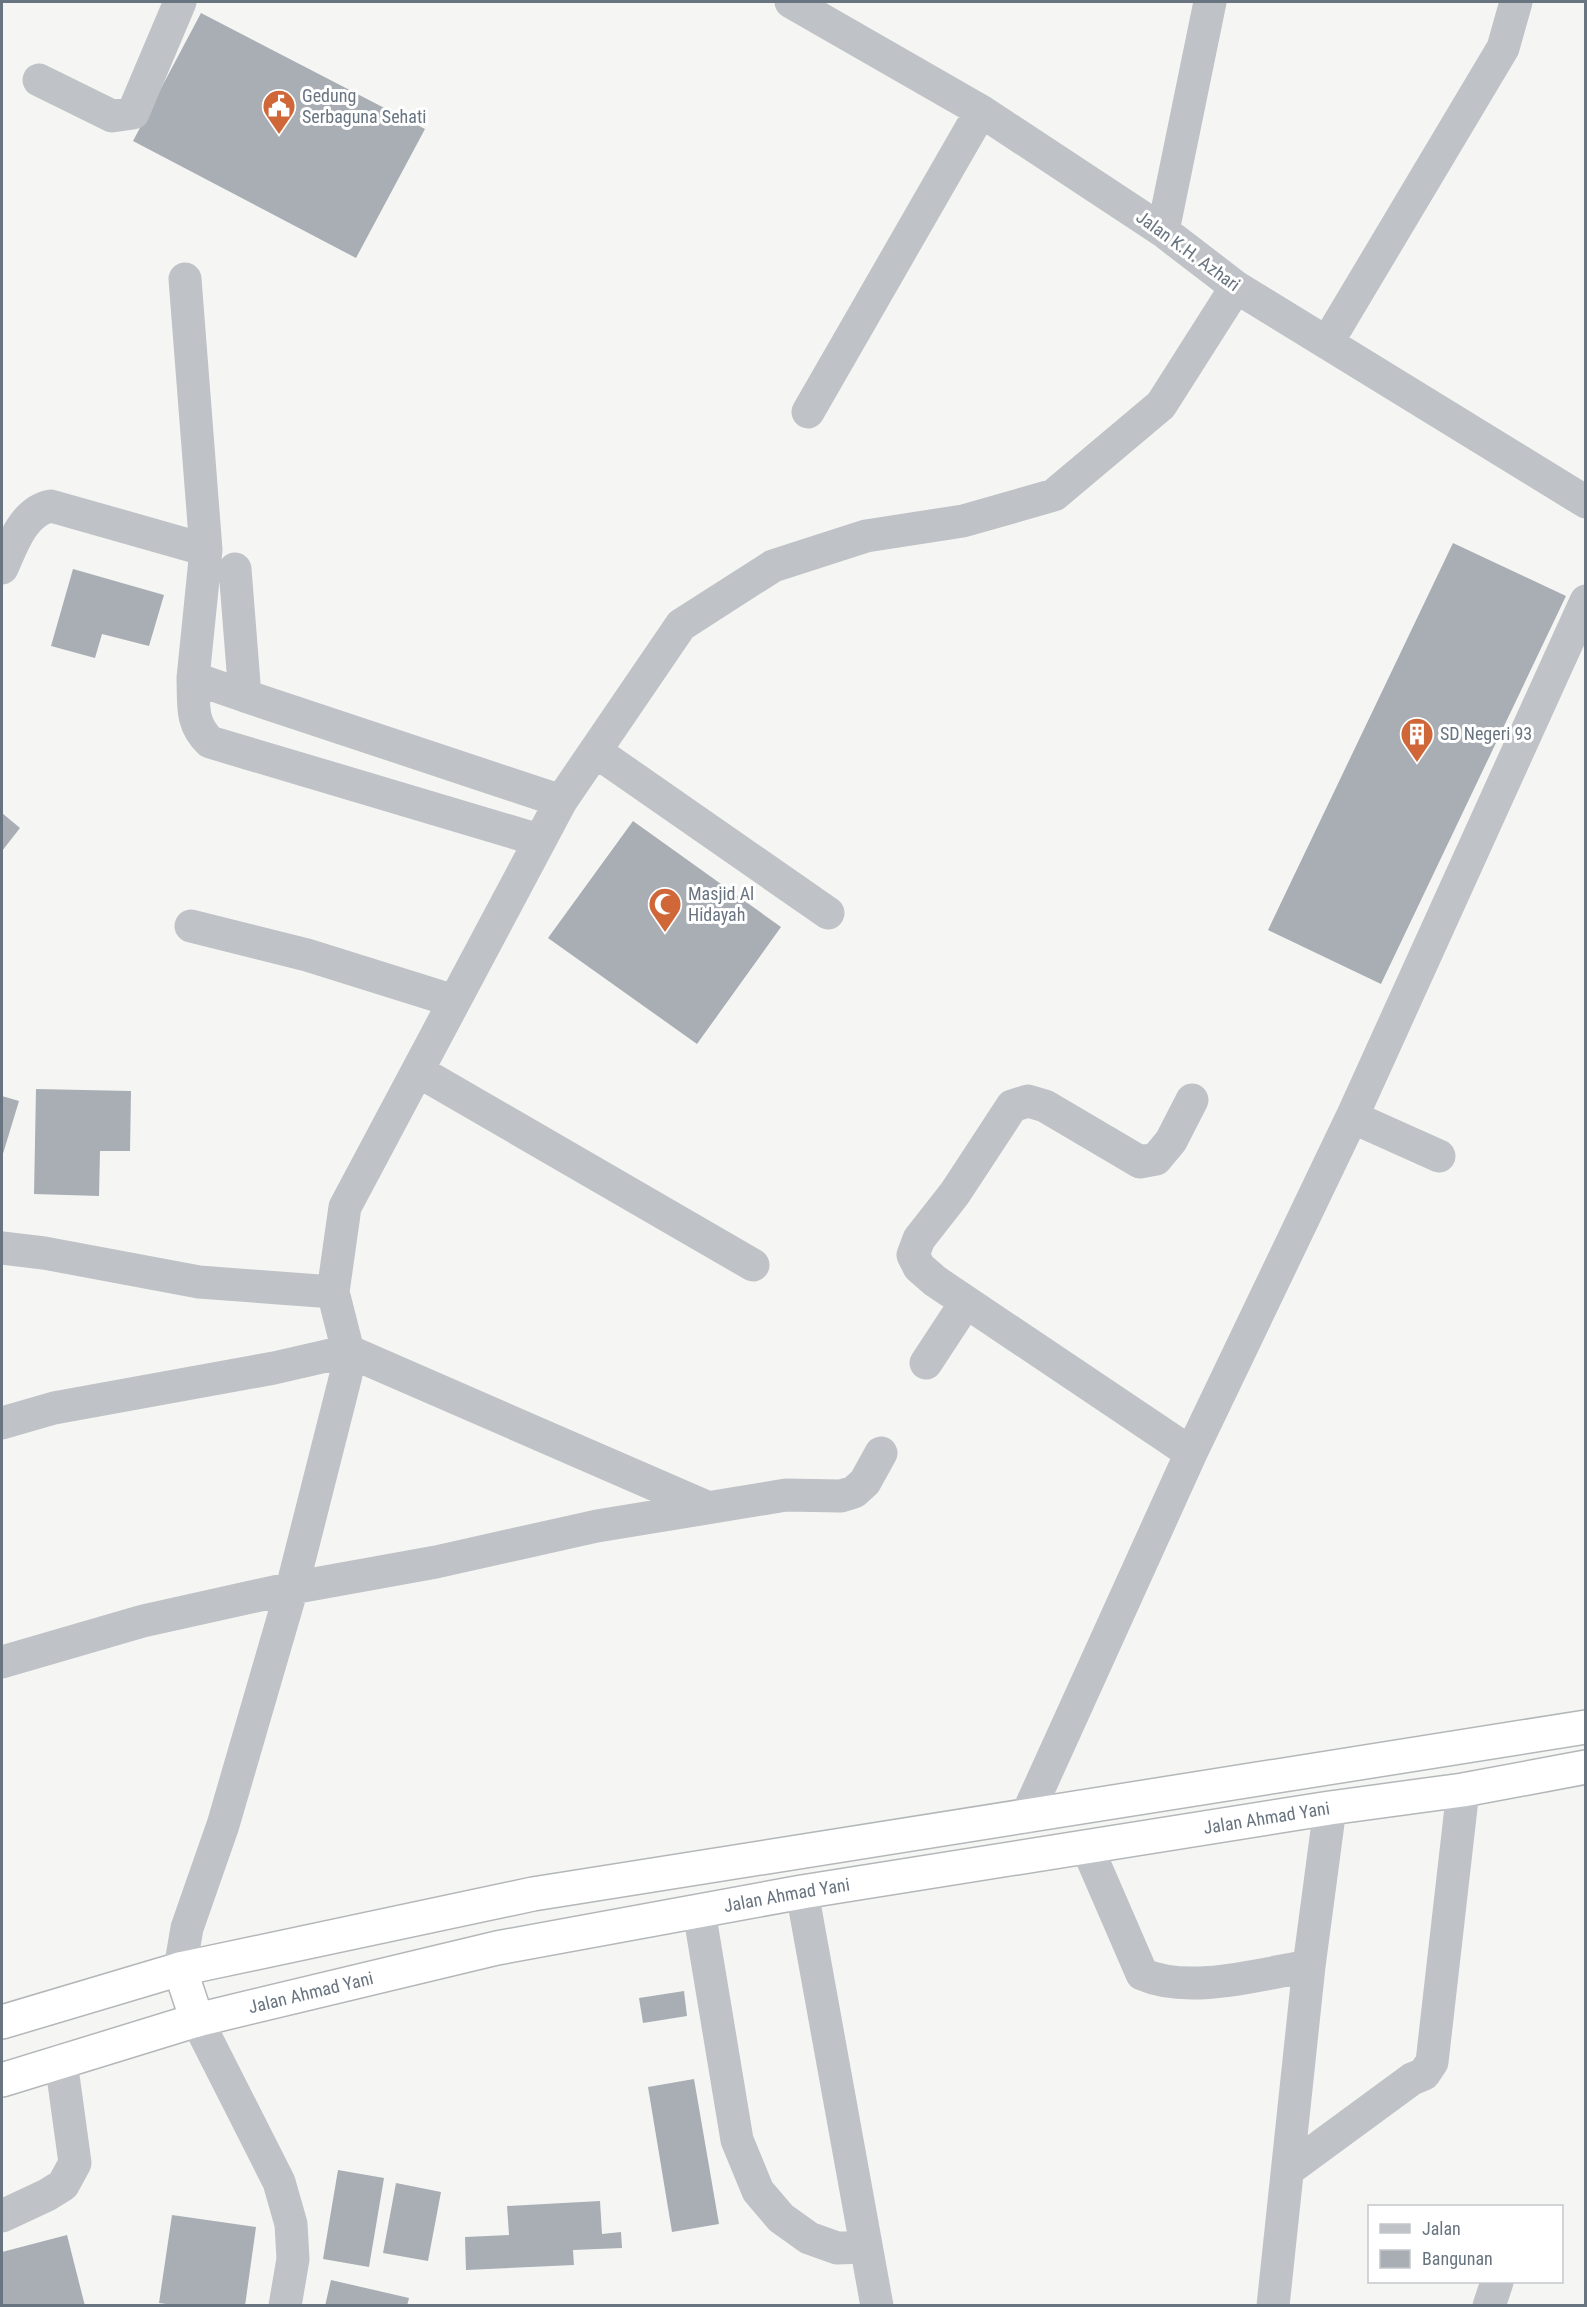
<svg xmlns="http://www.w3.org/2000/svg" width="1587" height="2307" font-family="'Roboto Condensed',sans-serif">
<rect width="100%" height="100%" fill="#f5f6f3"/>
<path fill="#a8aeb4" d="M201 13 425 129 356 258 133 141Z
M1453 543 1566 596 1381 984 1268 930Z
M73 569 164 595 149 646 102 634 95 658 51 646Z
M2 813 20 828 2 851Z
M633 821 781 927 697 1044 548 938Z
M36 1089 131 1091 130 1151H100L99 1196 34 1194Z
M2 1096 19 1101 2 1157Z
M684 1991 687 2016 643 2023 639 1998Z
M694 2079 719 2224 672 2232 648 2087Z
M338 2170 384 2178 369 2267 323 2259Z
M396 2183 441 2192 428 2261 383 2253Z
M600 2201 602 2234 621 2232 622 2248 573 2250 574 2265 466 2270 465 2237 509 2235 507 2206Z
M172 2215 256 2227 245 2306H181L159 2303Z
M67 2235 85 2306H2V2252Z
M331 2280 409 2298 407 2306H325Z"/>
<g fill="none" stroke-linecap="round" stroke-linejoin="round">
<defs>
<g id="highway">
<path d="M180 1969 197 2020"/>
<path d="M2 2022 180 1969 533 1894 1586 1727"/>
<path id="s1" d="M2 2080 197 2020 497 1948 802 1892 1330 1808 1463 1790 1586 1767"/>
</g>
</defs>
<use href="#highway" stroke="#b4b7ba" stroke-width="36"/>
<path stroke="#bfc2c6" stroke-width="33" d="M791 2 981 111 1163 231 1236 287 1586 502
M39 80 112 116 133 113 180 2
M1163 231 1210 2
M185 279 206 550 193 678 245 696
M1327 343 1503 48 1516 2
M808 412 981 111
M2 568C12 546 23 511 51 506L206 550
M235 569 245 696 561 801
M193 678C194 704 190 723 210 742L539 840
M595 751 828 913
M191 926 307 955 454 1001
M418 1071 753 1265
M1352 1117 1586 601
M2 1248 44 1253 199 1282 333 1292
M926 1363 966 1302
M2 1423 54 1408 274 1368 348 1351 704 1506
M1191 1453 935 1281 919 1267 913 1255 919 1239 955 1193 1012 1106 1028 1101 1045 1106 1140 1162 1156 1159 1171 1141 1192 1100
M2 1662 143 1621 292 1588 436 1562 597 1526 786 1495 841 1496 854 1492 865 1482 881 1453
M1026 1817 1191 1453 1352 1117 1439 1156
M1087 1847 1142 1974C1189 1995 1260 1974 1309 1966
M802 1892 877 2306
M699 1911 737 2140 758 2191 781 2218 809 2238 837 2248 866 2247
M180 1969 187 1928 223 1825 292 1588 346 1375 348 1351 333 1292 345 1207 561 801 681 625 773 566 866 536 963 521 1054 495 1161 405 1236 287
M197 2020 279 2182 291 2224 293 2259 285 2306
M1288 2170 1412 2079 1424 2074 1432 2062 1463 1790
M2 2216 47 2195 63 2185 75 2163 61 2061
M1273 2306 1309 1966 1330 1808
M1489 2306 1497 2282"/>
<use href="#highway" stroke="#fff" stroke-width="33"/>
</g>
<defs>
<symbol id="civic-pin" viewBox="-11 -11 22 30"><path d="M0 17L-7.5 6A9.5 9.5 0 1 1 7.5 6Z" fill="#d06738" stroke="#fff"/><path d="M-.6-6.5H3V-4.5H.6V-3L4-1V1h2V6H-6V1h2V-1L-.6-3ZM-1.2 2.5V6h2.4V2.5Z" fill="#fff"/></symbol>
<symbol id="building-pin" viewBox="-11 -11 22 30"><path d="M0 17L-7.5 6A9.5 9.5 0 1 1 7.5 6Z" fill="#d06738" stroke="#fff"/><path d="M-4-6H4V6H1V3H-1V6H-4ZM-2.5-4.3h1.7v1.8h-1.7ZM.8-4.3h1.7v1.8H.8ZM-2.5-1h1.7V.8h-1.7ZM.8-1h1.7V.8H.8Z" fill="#fff"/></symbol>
<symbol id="mosque-pin" viewBox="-11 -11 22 30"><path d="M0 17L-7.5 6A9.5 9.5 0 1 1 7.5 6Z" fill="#d06738" stroke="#fff"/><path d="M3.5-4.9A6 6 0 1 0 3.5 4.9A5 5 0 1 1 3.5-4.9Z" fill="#fff"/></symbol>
</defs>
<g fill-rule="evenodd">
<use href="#civic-pin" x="260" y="87" width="38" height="52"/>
<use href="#building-pin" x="1398" y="715" width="38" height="52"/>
<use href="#mosque-pin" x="646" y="885" width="38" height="52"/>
</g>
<g text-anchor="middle" stroke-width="6" stroke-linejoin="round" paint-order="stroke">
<g font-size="18" fill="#687480" stroke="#fff" text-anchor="start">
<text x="302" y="102">Gedung<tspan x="302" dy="21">Serbaguna Sehati</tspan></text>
<text x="1440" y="740">SD Negeri 93</text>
<text x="688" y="900">Masjid Al<tspan x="688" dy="21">Hidayah</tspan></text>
</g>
<g font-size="18" fill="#687480" stroke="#fff">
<text transform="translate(1188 251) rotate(36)" y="6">Jalan K.H. Azhari</text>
<text dy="6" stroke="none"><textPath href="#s1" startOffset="1293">Jalan Ahmad Yani</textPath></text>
<text dy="6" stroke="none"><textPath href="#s1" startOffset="807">Jalan Ahmad Yani</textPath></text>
<text dy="6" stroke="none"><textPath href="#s1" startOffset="321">Jalan Ahmad Yani</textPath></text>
</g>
</g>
<rect width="1587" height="2307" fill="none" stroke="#687480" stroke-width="6"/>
<rect x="1368" y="2205" width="195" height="78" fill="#ffffff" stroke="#c3c7cc" stroke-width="1.5"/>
<rect x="1380" y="2224" width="30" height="9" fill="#bfc2c6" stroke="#c3c7cc" stroke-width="1.5"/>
<text x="1422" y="2235" font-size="18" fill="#687480">Jalan</text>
<rect x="1380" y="2250" width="30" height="18" fill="#a8aeb4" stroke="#c3c7cc" stroke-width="1.5"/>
<text x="1422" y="2265" font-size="18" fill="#687480">Bangunan</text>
</svg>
